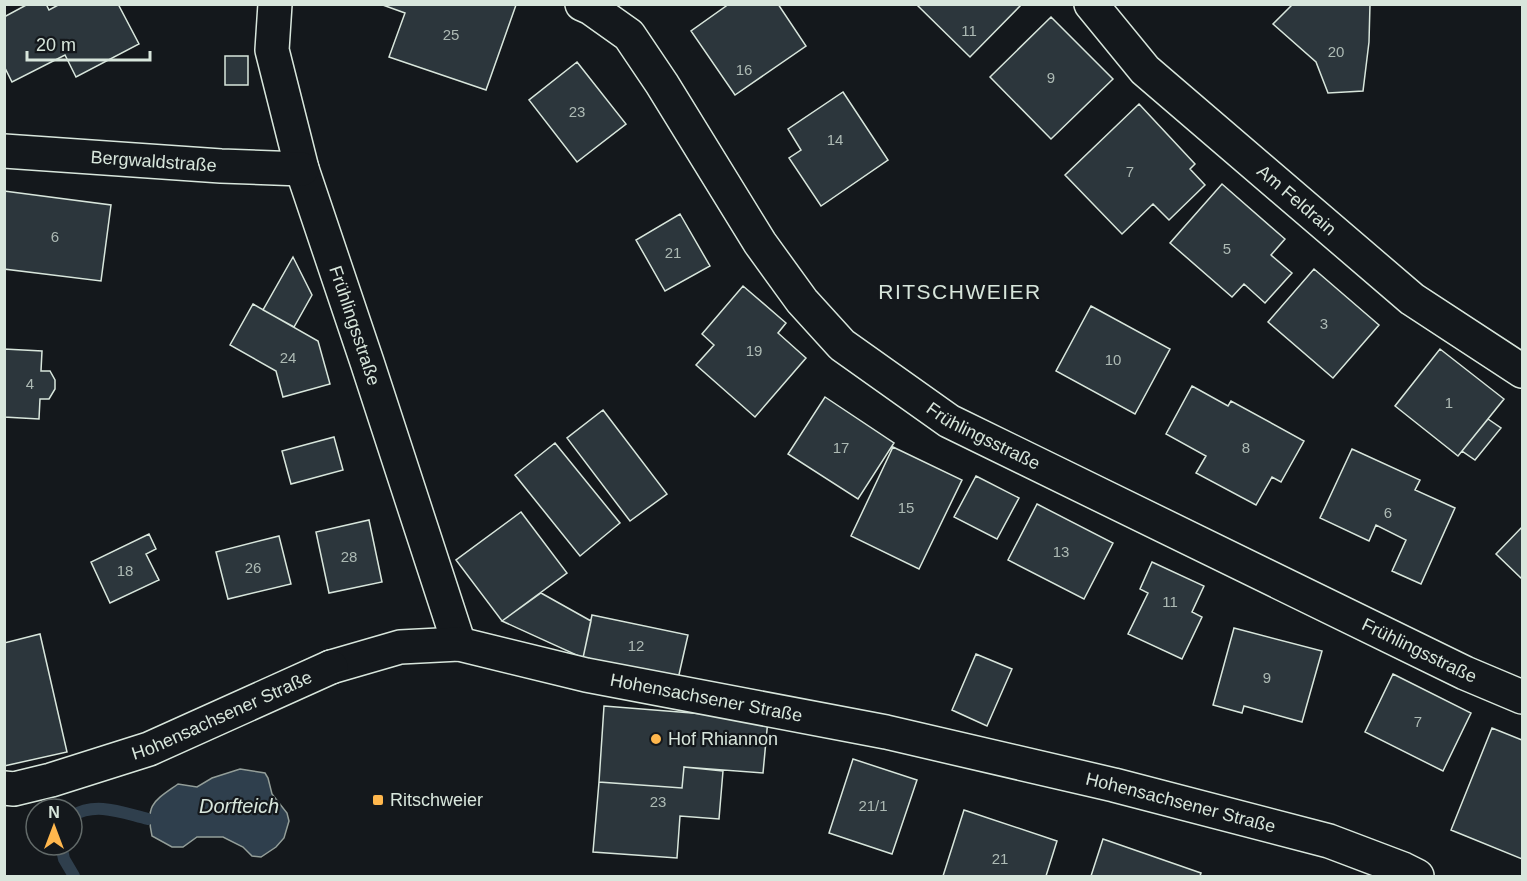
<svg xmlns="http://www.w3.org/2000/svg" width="1527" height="881" font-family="Arial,sans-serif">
<rect width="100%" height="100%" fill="#14181c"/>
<path fill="#2f3f4d" stroke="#939e99" stroke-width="1.5" d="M240 769 265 773 268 778 272 794 287 813 289 821 284 838 276 847 261 857 252 856 243 847 223 837H197L183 847H172L152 836C145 804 154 801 178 784L197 787 212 778Z"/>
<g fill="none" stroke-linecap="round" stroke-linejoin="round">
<path stroke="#2f3f4d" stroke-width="12" d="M72 816C96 801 123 813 148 819
M61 845 64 859 74 876"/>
</g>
<path fill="#2c363c" stroke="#d8e6dc" stroke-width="1.5" d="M28 4H46L49 10 60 4H118L139 44 76 77 65 55 12 82 4 66V17Z
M380 4 516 5 486 90 389 57 405 13Z
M729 4H778L806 46 735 95 691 31Z
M916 4H1022L970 57Z
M1293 4H1370L1369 42 1363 91 1328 93 1316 62 1273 24Z
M1051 17 1113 79 1051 139 990 77Z
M225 56H248V85H225Z
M577 62 626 124 577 162 529 100Z
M843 92 888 160 821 206 789 158 801 150 788 129Z
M1139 104 1195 164 1190 169 1205 185 1169 220 1153 204 1122 234 1065 175Z
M1222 184 1285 239 1271 255 1292 273 1265 303 1244 284 1232 297 1170 243Z
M4 191 111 205 101 281 4 269Z
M680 214 710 266 665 291 636 240Z
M293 257 312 295 294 327 263 310Z
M1314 269 1379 325 1333 378 1268 322Z
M743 286 786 323 778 333 806 358 755 417 696 365 714 345 702 334Z
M253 304 318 341 330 384 283 397 276 371 230 345Z
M1091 306 1170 349 1135 414 1056 371Z
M4 349 42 351 41 371H50L55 380V389L49 399H40L39 419 4 417Z
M1440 349 1504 399 1458 456 1395 406Z
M1192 386 1228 406 1231 401 1304 441 1281 482 1272 477 1256 505 1196 473 1206 456 1166 434Z
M825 397 894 443 858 499 788 454Z
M603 410 667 494 630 521 567 438Z
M1488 419 1501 428 1475 460 1462 451Z
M334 437 343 470 291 484 282 451Z
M555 443 620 523 580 556 515 475Z
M893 447 962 480 919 569 851 536Z
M1352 449 1420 480 1415 490 1455 508 1421 584 1392 571 1406 540 1376 525 1369 541 1320 518Z
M976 476 1019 498 997 539 954 517Z
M1037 504 1113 543 1084 599 1008 560Z
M521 512 567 573 502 621 456 560Z
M369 520 382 582 329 593 316 532Z
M1522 527V579L1496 554Z
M149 534 156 549 146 554 159 580 110 603 91 562Z
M279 536 291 584 228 599 216 552Z
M1152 562 1204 586 1192 612 1202 617 1182 659 1128 634 1148 593 1140 589Z
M541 593 591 621 583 658 502 621Z
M592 615 688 635 678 679 583 658Z
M1234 628 1322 651 1302 722 1244 706 1242 713 1213 705Z
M40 634 67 752 4 766V643Z
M976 654 1012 669 987 726 952 710Z
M1393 674 1471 713 1443 771 1365 732Z
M604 706 768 719 763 773 684 767 682 788 599 782Z
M1492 728 1522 740V859L1451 830Z
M853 759 917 780 892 854 829 833Z
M684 767 723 771 719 819 680 816 677 858 593 852 599 782 682 788Z
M964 810 1057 841 1046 876H943Z
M1103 839 1201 873 1200 876H1091Z"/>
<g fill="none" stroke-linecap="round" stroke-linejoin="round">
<defs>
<g id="street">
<path id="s1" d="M275 4 272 50 302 169 367 362 459 644"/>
<path id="s2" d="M582 4 591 8 629 35 662 84 760 243 802 301 842 345 949 421 1465 673 1522 697"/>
<path id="s3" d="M1091 4 1145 70 1412 299 1522 371"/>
<path id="s4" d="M4 151 221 166 302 169"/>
<path id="s5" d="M331 667 400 647 459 644 586 675 886 732 1114 785 1329 841 1403 869 1417 876"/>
</g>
<g id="secondary">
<path id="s6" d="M4 788 14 789 51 780 149 749 331 667"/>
</g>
</defs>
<use href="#street" stroke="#d8e6dc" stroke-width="36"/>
<use href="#secondary" stroke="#d8e6dc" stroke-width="36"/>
<use href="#street" stroke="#14181c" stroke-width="33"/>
<use href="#secondary" stroke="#14181c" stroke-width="33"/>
</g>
<g fill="#ffb74d" stroke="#14181c" stroke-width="2">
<circle cx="656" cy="739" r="6"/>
<rect x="372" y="794" width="12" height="12" rx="3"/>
</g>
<g text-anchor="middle" stroke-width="4.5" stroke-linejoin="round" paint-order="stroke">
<g font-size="15" fill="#adbab4">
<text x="969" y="36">11</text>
<text x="451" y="40">25</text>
<text x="1336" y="57">20</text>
<text x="744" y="75">16</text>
<text x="1051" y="83">9</text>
<text x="577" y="117">23</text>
<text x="835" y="145">14</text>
<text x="1130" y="177">7</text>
<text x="55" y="242">6</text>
<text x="1227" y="254">5</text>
<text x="673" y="258">21</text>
<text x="1324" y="329">3</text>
<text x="754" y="356">19</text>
<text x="288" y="363">24</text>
<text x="1113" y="365">10</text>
<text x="30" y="389">4</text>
<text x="1449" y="408">1</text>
<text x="841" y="453">17</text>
<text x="1246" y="453">8</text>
<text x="906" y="513">15</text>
<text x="1388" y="518">6</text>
<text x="1061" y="557">13</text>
<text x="349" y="562">28</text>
<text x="253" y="573">26</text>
<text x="125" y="576">18</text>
<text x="1170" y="607">11</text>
<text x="636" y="651">12</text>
<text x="1267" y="683">9</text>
<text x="1418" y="727">7</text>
<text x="658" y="807">23</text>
<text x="873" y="811">21/1</text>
<text x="1000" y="864">21</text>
</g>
<g font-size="18" fill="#d8e6dc" stroke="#14181c">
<text dy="6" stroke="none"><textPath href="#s4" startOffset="150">Bergwaldstraße</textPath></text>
<text dy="6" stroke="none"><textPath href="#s3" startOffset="285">Am Feldrain</textPath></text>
<text dy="6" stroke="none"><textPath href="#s1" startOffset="334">Frühlingsstraße</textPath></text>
<text dy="6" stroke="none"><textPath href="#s2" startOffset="602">Frühlingsstraße</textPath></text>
<text dy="6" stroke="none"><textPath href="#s2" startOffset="1088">Frühlingsstraße</textPath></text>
<text dy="6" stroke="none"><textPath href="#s5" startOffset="384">Hohensachsener Straße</textPath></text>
<text dy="6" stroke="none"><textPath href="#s6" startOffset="231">Hohensachsener Straße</textPath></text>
<text dy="6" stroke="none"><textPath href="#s5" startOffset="870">Hohensachsener Straße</textPath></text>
</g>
<g font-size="18" fill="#d8e6dc" stroke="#14181c" text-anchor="start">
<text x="668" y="745">Hof Rhiannon</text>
<text x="390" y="806">Ritschweier</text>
</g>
<g font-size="20" font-style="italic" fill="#d8e6dc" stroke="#14181c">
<text x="239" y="813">Dorfteich</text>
</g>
<g font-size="21" letter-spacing="1.5" fill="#d8e6dc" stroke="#14181c">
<text x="960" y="299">RITSCHWEIER</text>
</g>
</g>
<rect width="1527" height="881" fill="none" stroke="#d8e6dc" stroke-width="12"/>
<g transform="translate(54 827)"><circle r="28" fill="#14181c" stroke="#626a69" stroke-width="1.5"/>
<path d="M0-4.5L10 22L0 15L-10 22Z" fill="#ffb74d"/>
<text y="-9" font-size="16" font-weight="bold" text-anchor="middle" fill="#d8e6dc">N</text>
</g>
<path d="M27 51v9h123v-9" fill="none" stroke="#d8e6dc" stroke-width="3"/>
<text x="36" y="51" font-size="18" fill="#d8e6dc" stroke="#14181c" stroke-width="4.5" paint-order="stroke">20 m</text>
</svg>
